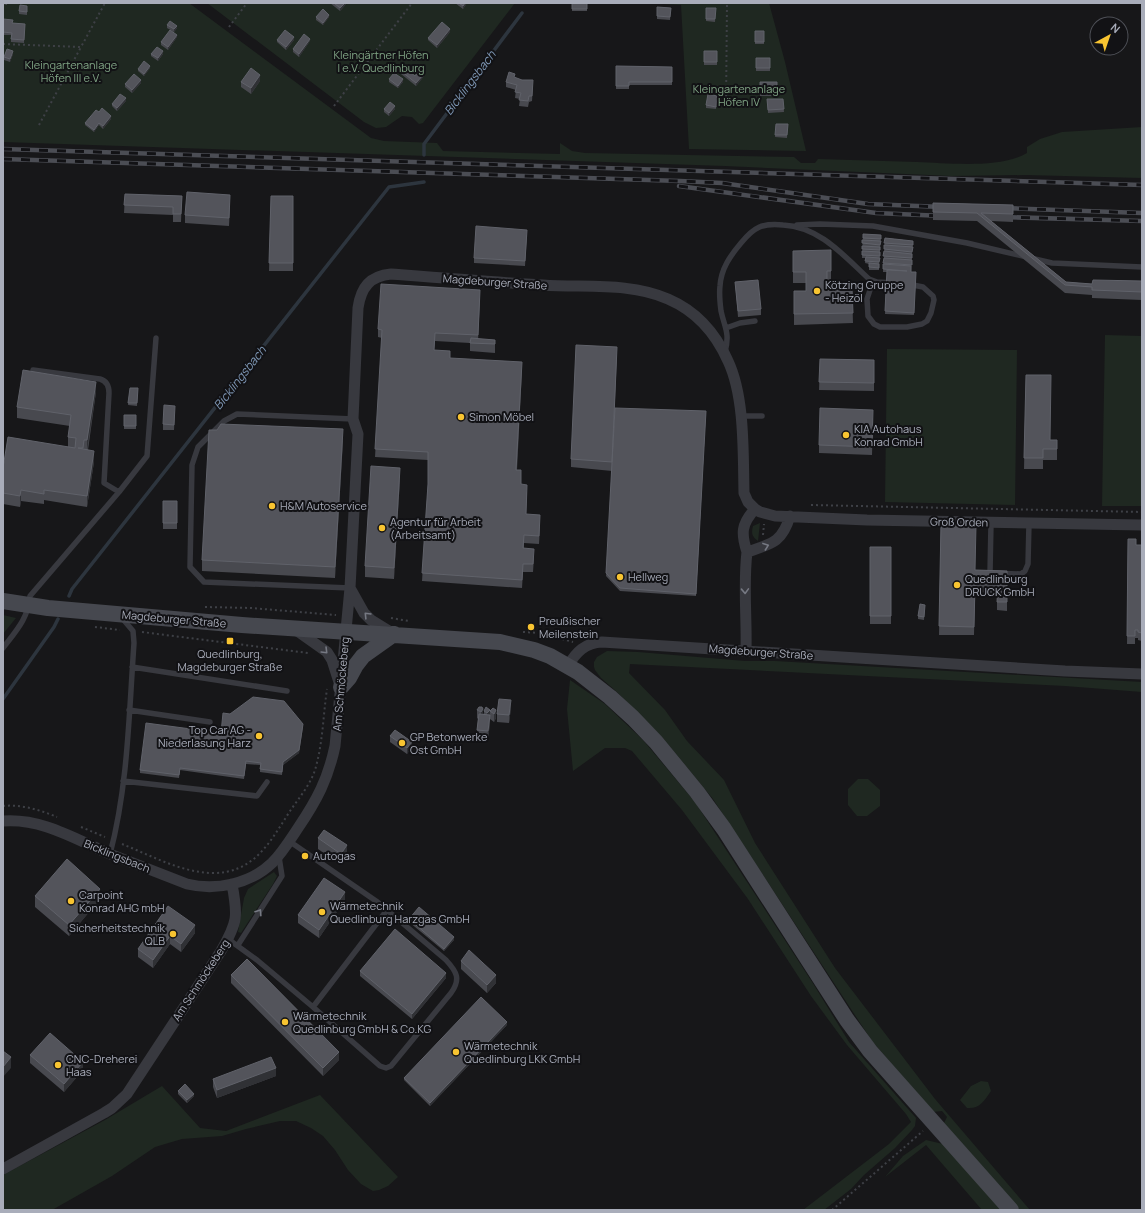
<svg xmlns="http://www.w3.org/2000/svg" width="1145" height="1213" font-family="Manrope,sans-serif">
<rect width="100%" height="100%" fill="#171719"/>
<path fill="#1f2821" d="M3 3H189L371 138 384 141 437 143 443 151 560 154V143L572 151 585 153 794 157 801 163H815L818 159C851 160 884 161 917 162 948 163 1000 169 1027 153V147L1040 139 1062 132 1142 127V178L1026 175 951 176 725 166 3 142Z
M207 3H515L423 123 419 124 412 117 402 116 386 127 376 128 364 122Z
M646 3H769L785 62 806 151 689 149 681 5Z
M1105 335 1142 336V506H1102Z
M887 349 1017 350 1015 505 885 502Z
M760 523 758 541C752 537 751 533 753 526Z
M3 615 16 618 3 634Z
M607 651 638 652 745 661H775L1142 682V692L1065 686 630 664 629 673 665 710 687 741 724 780 755 843 835 968 935 1099 1030 1210H1020L944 1123 947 1117 942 1111 933 1112 872 1041 713 799 662 737 618 693 601 678 595 670 594 667V662L597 657Z
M570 680 605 704 643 740 695 802 814 985 849 1042 916 1118 915 1126 912 1130 895 1148 864 1175 851 1189 824 1210H803L889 1144 911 1122 906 1114 847 1045 811 996 748 899 682 810 632 751 625 748H605L573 771 567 709Z
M858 779H868L880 790V806L867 816H857L848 805V789Z
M274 872 277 876 273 884 241 933 238 932 244 898 248 889Z
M981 1081 988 1082 991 1091C984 1101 980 1109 967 1108L960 1100 971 1086Z
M162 1086 200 1128 226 1131 320 1095 398 1177 388 1186 379 1190 373 1191 361 1184 348 1170 335 1150 323 1136 311 1128 296 1121H280L246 1129 222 1136 182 1139 155 1147 112 1176 52 1210H3V1175L105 1120Z
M926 1140 943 1144 1002 1210H982L926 1145 885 1177 903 1156Z"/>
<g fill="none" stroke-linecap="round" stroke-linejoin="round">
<path stroke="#2d353e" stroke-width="3.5" d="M424 155V144L522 13
M69 596 72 589 389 187 424 182
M3 699 54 627 58 619"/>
<path stroke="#3e4046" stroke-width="2" stroke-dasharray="2 3" stroke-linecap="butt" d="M229 27 247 3
M3 44 81 47 105 3
M334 106 412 3
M726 107 727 3
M39 125 81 47
M811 505 1142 512
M763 535 764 524
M205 607 251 608 336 615
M391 618 409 621
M95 627 120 630
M142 632 308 653
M523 632 540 633 573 642
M3 806C21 804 40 810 57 817
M81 827 105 837
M122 844C150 855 180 872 211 873 254 874 270 842 290 811 299 798 310 785 315 770 323 743 323 716 327 689
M832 1210 923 1131"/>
<path stroke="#38393f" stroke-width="5.5" d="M797 225 820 224 873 226 967 243 1052 263 1142 267
M869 279 870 290 867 299 868 316 874 324 880 327H907L922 324 927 321 931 313 934 300 933 296 923 287 908 284
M726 328 740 323 755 321
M725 352C730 333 725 329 721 311 720 303 719 294 720 286 721 269 730 256 741 243 754 227 762 223 783 225 820 227 843 255 869 279L877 282 894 283
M33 370 100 379C107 381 109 386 109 393L104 483 119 492
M741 416H762
M991 523 990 573 1021 574 1025 571 1028 564 1029 523
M350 588 204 582 190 567 192 465 198 447 224 421 237 414 353 419
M3 648C16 631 28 619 30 596L119 492 147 456 156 338
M132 667 287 691
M129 710 210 722
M123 781 257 796 267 782
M289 841 376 901 387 910
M110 854C128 786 129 713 134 643L133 631 122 618
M228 939 257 960 313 1007 387 910 446 960C457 972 461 979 451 993L391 1066 386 1068 380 1066 313 1007
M238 945 282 876 279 857"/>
<path stroke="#38393f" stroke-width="11" d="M755 509C741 524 741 534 747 552 771 544 782 543 790 516
M350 588 364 613 371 620 392 633
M296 630 327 652 332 660 339 682
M746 651C747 618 743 585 747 552
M568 666C576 652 585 643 602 642L1065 671 1142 674
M3 821C42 818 75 839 110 854 135 864 161 874 187 884 216 891 250 884 272 863 282 853 290 840 298 828 317 800 328 779 335 746L350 588 358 434 353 419 358 308C361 287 370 276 391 274 442 278 492 282 543 285 584 288 630 282 668 299 696 311 716 334 728 361 745 397 743 453 744 493L748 502 755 509 760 512 775 516 867 520 1142 525
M3 1169 104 1113 112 1108 127 1094 221 951C238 922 238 916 232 884"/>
<path stroke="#46484f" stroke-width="16" d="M3 601 48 608 242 625 500 642 534 650 550 656 578 672 610 697 633 718 656 742 697 792 724 829 847 1020 870 1051 1011 1210
M341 687 349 678 356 665 363 656 394 634"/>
<defs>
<path id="rail" d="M3 149 1142 185
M3 159 680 181 722 183 868 204 943 207
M679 186 876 213 943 216
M1001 208 1142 213
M1003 217 1142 221"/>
</defs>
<use href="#rail" stroke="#4b4d54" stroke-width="4.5"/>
<use href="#rail" stroke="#121215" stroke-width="3" stroke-dasharray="9" stroke-linecap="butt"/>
</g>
<path fill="#48494f" d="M3 3H7V5L3 4Z
M330 3H347L340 11Z
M455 3H467L463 9Z
M572 3H587V11H572Z
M27 6V15L19 14V11Z
M657 7 671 8 670 20 657 19Z
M706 8H716L715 22 706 21Z
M316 17H329L323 25 316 20Z
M3 19 13 23 25 24 24 43 11 42V35H3Z
M167 25 177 28 174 32 167 28Z
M755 31H764V44H755Z
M450 32 437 48 428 40V38Z
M177 37 168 50 161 45V42Z
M277 40H294L286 50 277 42Z
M310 41 299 57 293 52V49Z
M704 51H717V65H704Z
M13 54 10 62 4 60V57Z
M151 54H163L158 61 151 56Z
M756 58H770V71H756Z
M616 66 672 67V85H629V89H616Z
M150 68 144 76 138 71V69Z
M401 71 415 76H424L416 86 401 74Z
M515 78 533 86 532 101 529 102 528 107 519 106 520 99 515 98 516 90 506 87V82Z
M389 79 403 82 398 88 389 82Z
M260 81 251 94 241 87V82Z
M760 82H777V96H760Z
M141 83 132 93 125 87V84Z
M717 98 716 109 706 108V105Z
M767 99H783L784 112 768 113Z
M126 101 117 111 112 106V104Z
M384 109H395L389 116 384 112Z
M99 112 111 119 103 129 99 125 94 132 85 125V123Z
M776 124H788L787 138 775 137Z
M125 194 182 196 181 222H173V215L124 213Z
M271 196H293V271H269Z
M230 203 229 226 185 223V215Z
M933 203 1013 205V222L991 221 1066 282 1092 284 1142 281V300L1092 298V295L1065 293 977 221 933 220Z
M863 234 881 235 879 270H869V264L865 263 866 258H862Z
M527 235 525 266 474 263V258Z
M885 238 913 241 911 272H916L914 315 885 314 887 272H883Z
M793 251 831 271V282H827V289H852L853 323 794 325V291H806V283H793Z
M735 282 761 309V315L738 317Z
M480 298 478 339 495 340V353L470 351V343L435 341 434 350 450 358 522 370 517 470 521 484 527 493 526 514 540 523 539 544 524 543V548L534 557 533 572H523L522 588 422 581 428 484V460L375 457 382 338 378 337V329Z
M617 355 612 467 706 411 696 596 620 591 606 576 612 471 571 467V459Z
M820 359 874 360V391L819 390Z
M1026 375 1050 440H1057V460H1043V469H1024Z
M130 388H138L137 406 128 405Z
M96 392 88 450 94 462 87 507 44 500V504L21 501 20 507 3 504V468L68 447V437L70 426 17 418V407Z
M175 411 174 430H163V424Z
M124 415H136V429H124Z
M873 418 872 455 819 453V445Z
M343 440 335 578 202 571V560Z
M400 479 394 579 365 577V566Z
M163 501H177V529H163Z
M941 524 975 570 1007 571V611L997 610V593L975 592 974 635H939Z
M1128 539 1136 545H1142V641L1138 640V638H1135V644H1127Z
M870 547H891V624H870Z
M925 605 924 620 918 619V616Z
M493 708 496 718 494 722 490 719V711Z
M511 708 509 723 497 722V714Z
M477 710 484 714V711L490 715V723L488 739 477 738V730L478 719 477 718Z
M303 727 299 753 283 765 282 775 260 772V765L246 764 244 779 180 770 179 778 140 773V770L221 733Z
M390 736 412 747 407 754 390 742Z
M318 838 347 856 341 865 318 849Z
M35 896 100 899 69 936 35 907Z
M345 900 319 938 298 923V915Z
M168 906 195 933 181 952 170 944 153 968 138 957V949Z
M409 919 454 940 444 951 409 922Z
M461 961 496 983 487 993 461 969Z
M360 971 446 978 412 1019 360 976Z
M231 975 339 1060 323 1076 231 983Z
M507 1025 430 1106 404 1080V1078Z
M30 1055 83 1070 64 1092 30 1063Z
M276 1076 217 1098 213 1087V1079Z
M178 1091 194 1096 187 1103 178 1094Z"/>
<path fill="#303135" d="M345 3H347L340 11V8Z
M465 3H467L463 9V6Z
M329 15V17L323 25V23Z
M177 26V28L174 32V29Z
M450 29V32L437 48V45Z
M177 35V37L168 50V47Z
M294 37V40L286 50V47Z
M310 39V41L299 57V54Z
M13 51V54L10 62V59Z
M163 51V54L158 61V58Z
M150 66V68L144 76V74Z
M424 74V76L416 86V83Z
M260 75V81L251 94V88Z
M403 79V82L398 88V86Z
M141 80V83L132 93V90Z
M126 98V101L117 111V108Z
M395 106V109L389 116V113Z
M111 116V119L103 129V126Z
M99 123V125L94 132V130Z
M230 195V203L229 226V218Z
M480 290V298L478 344V335Z
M522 362V370L516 478V470Z
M96 382V392L87 451V440Z
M343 429V440L335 578V567Z
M94 451V462L87 507V496Z
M400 468V479L394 579V568Z
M21 490V501L20 507V496Z
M540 515V523L539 544V536Z
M511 700V708L509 723V715Z
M483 709V717L481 720V712Z
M490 710V723L488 739 487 713Z
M496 710V718L494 722V714Z
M303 724 299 753 283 765 282 775 283 762Z
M412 742V747L407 754V748Z
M347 845V856L341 865V854Z
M100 889V899L69 936V925Z
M345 892V900L319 938V930Z
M195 925V933L181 952V944Z
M170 936V944L153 968V960Z
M454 937V940L444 951V949Z
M446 973V978L412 1019V1014Z
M496 975V983L487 993V985Z
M507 1022V1025L430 1106V1103Z
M339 1052V1060L323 1076V1068Z
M11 1057V1068L3 1077V1067Z
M83 1062V1070L64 1092V1084Z
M276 1068V1076L217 1098V1090Z
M194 1094V1096L187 1103V1100Z"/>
<path fill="#53545b" stroke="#60626a" d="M334 3H345L340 8Z
M459 3H465L463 6Z
M572 3H587V9H572Z
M20 5 27 6V12L19 11Z
M657 7 671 8 670 17 657 16Z
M706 8H716L715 19H706Z
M323 9 329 15 323 23 316 17Z
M3 19 13 20 12 23 25 24 24 40 11 39 12 33 3 32Z
M170 21 177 26 174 29 167 25Z
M442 22 450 29 437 45 428 38Z
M170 30 177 35 168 47 161 42Z
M285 30 294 37 286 47 277 40Z
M755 31H764V42H755Z
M304 34 310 39 299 54 293 49Z
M157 47 163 51 158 58 151 54Z
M7 49 13 51 10 59 4 57Z
M704 51H717V62H704Z
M756 58H770V68H756Z
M144 61 150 66 144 74 138 69Z
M616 66 672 67V82H629V86H616Z
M404 67 415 76 419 70 424 74 416 83 401 71Z
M251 68 260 75 251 88 241 82Z
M509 72 515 74 514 77 522 80H533L532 96H529L528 101 519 100 521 93 515 92 517 85 506 82Z
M394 73 403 79 398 86 389 79Z
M134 74 141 80 132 90 125 84Z
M760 82H777V93H760Z
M120 94 126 98 117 108 112 104Z
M708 94 717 96 716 107 706 105Z
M767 99H783L784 109 768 110Z
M390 102 395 106 389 113 384 109Z
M102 108 111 116 103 126 99 123 94 130 85 123 96 110 99 112Z
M776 124H788L787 135H775Z
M187 192 230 195 229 218 185 215Z
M125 194 182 196 181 214H173V207L124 205Z
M271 196H293V263H269Z
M933 203 1013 205V214L981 213 1066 282 1092 284 1093 280 1142 281V292L1092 290V287L1065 285 977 213 933 212Z
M476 226 527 230 525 261 474 258Z
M863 234 881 235V239L863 238Z
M885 238 913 241V245L884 243Z
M862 240 881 241 880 245 862 243Z
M884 245 913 247 912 252 884 249Z
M862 246 880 247V250L862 249Z
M831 250V271H827V289H852L853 313 794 314V291H806V272H793V251Z
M862 251 880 252V256L862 255Z
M884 251 912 254V258L883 256Z
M866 257 880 258 879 262 865 261Z
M884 258 912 260V265L883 263Z
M869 263 879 264V268L869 267Z
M883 264 911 266V272H916L914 313 885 311 887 270 907 271 883 269Z
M758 280 761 309 738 311 735 282Z
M381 284 480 290 478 335 435 333 434 350 450 351V358L522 362 516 470H521V484L527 485 526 514 540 515 539 536 524 535 523 548 534 549 533 564H523L522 580 422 573 428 484V452L375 449 382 330 378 329Z
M471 338 495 340V344L470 343Z
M576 345 617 347 612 462 571 459Z
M820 359 874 360V383L819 382Z
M23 370 96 382 87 440H84L83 448H78L94 451 87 496 44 490V494L21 490 20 496 3 493V468L8 437 75 448 76 438 68 437 71 415 17 407Z
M1026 375H1051L1050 440H1057V449H1043V458H1024Z
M130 388H138L137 403H128Z
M164 405 175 406 174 425 163 424Z
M615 408 706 411 696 594 620 588 606 573Z
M820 408 873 410 872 447 819 445Z
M124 415H136V426H124Z
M221 424 343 429 335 567 202 560 209 430H217Z
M371 466 400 468 394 568 365 566Z
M163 501H177V523H163Z
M941 524 976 525 975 570 1007 571V602H997L998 584H975L974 627 939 626Z
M1128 539H1136V545H1142V633L1138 632V630H1135V636H1127Z
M870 547H891V616H870Z
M920 604 925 605 924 617 918 616Z
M253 697 284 701 303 724 299 750 283 762 282 772 260 769 261 763 246 761 244 776 180 768 179 775 140 770 146 723 221 733 223 713 230 714Z
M499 699 511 700 509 715 497 714Z
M479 707H482L483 709 481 712 477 710Z
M486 707 490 710 487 713 484 711Z
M493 708 496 710 494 714 490 711Z
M479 714 490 715 488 731 477 730Z
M395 730 412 742 407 748 390 736Z
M324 830 347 845 341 854 318 838Z
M67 859 100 889 69 925 35 896Z
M324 878 345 892 319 930 298 915Z
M168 906 195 925 181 944 170 936 153 960 138 949Z
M419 907 454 937 444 949 409 919Z
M395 929 446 973 412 1014 360 971Z
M469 950 496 975 487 985 461 961Z
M247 959 339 1052 323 1068 231 975Z
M481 997 507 1022 430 1103 404 1078Z
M50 1033 83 1062 64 1084 30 1055Z
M3 1051 11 1057 3 1067Z
M271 1057 276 1068 217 1090 213 1079Z
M185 1084 194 1094 187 1100 178 1091Z"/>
<defs><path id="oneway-chevron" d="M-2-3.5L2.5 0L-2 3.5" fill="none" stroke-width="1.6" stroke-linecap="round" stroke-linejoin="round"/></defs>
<g stroke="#767983">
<use href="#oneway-chevron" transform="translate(766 546) rotate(-20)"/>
<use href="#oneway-chevron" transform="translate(745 591) rotate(88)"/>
<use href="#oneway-chevron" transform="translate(367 615) rotate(-134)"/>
<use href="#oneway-chevron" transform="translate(325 651) rotate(45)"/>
<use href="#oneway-chevron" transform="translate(259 912) rotate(-57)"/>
</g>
<g fill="#f8c431" stroke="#121215" stroke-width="1.5">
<circle cx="817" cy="291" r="4"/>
<circle cx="461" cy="417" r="4"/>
<circle cx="846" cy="435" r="4"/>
<circle cx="272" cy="506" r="4"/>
<circle cx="382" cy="528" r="4"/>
<circle cx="620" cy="577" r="4"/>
<circle cx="957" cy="585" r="4"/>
<circle cx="531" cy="627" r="4"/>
<rect x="226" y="637" width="8" height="8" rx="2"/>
<circle cx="259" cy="736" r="4"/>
<circle cx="402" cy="743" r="4"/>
<circle cx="305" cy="856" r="4"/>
<circle cx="71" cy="901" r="4"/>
<circle cx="322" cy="912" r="4"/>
<circle cx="173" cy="934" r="4"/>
<circle cx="285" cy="1022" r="4"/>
<circle cx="456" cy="1052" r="4"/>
<circle cx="58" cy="1065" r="4"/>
</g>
<g text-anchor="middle" stroke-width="4" stroke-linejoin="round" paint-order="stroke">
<g font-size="11" fill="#80a585" stroke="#121215">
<text x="381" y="59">Kleingärtner Höfen<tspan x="381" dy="13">I e.V. Quedlinburg</tspan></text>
<text x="71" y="69">Kleingartenanlage<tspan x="71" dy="13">Höfen III e.V.</tspan></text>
<text x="739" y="93">Kleingartenanlage<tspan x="739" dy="13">Höfen IV</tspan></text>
</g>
<g font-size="11" fill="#a9adba" stroke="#121215">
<text transform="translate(495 282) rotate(4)" y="4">Magdeburger Straße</text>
<text transform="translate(959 522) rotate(1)" y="4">Groß Orden</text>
<text transform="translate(174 619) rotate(5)" y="4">Magdeburger Straße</text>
<text transform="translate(761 652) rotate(4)" y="4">Magdeburger Straße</text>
<text transform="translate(341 684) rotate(-85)" y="4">Am Schmöckeberg</text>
<text transform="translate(117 856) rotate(22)" y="4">Bicklingsbach</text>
<text transform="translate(201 980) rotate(-57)" y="4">Am Schmöckeberg</text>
</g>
<g font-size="11" fill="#a9adba" stroke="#121215" text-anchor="start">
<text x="825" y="289">Kötzing Gruppe<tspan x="825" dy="13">- Heizöl</tspan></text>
<text x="469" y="421">Simon Möbel</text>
<text x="854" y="433">KIA Autohaus<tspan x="854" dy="13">Konrad GmbH</tspan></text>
<text x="280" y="510">H&amp;M Autoservice</text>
<text x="390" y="526">Agentur für Arbeit<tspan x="390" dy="13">(Arbeitsamt)</tspan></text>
<text x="628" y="581">Hellweg</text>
<text x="965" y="583">Quedlinburg<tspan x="965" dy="13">DRUCK GmbH</tspan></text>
<text x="539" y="625">Preußischer<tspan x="539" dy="13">Meilenstein</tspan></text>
<text x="230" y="658" text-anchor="middle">Quedlinburg,<tspan x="230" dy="13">Magdeburger Straße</tspan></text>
<text x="251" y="734" text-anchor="end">Top Car AG -<tspan x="251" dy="13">Niederlasung Harz</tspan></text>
<text x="410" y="741">GP Betonwerke<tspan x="410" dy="13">Ost GmbH</tspan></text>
<text x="313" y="860">Autogas</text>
<text x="79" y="899">Carpoint<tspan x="79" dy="13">Konrad AHG mbH</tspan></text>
<text x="330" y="910">Wärmetechnik<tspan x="330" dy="13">Quedlinburg Harzgas GmbH</tspan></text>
<text x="165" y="932" text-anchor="end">Sicherheitstechnik<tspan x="165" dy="13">QLB</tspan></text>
<text x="293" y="1020">Wärmetechnik<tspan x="293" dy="13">Quedlinburg GmbH &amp; Co.KG</tspan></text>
<text x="464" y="1050">Wärmetechnik<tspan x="464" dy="13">Quedlinburg LKK GmbH</tspan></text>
<text x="66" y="1063">CNC-Dreherei<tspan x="66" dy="13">Haas</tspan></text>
</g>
<g font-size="12" font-style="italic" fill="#7f98b6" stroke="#121215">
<text transform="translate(470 83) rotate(-53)" y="4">Bicklingsbach</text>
<text transform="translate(240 378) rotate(-52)" y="4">Bicklingsbach</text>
</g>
</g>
<rect width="1145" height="1213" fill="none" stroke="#a9adba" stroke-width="8"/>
<g transform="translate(1109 36) rotate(40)"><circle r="19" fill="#121215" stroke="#4e5057"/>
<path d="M0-3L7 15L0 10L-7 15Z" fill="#f8c431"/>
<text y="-6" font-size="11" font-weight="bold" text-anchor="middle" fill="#a9adba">N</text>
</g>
</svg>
